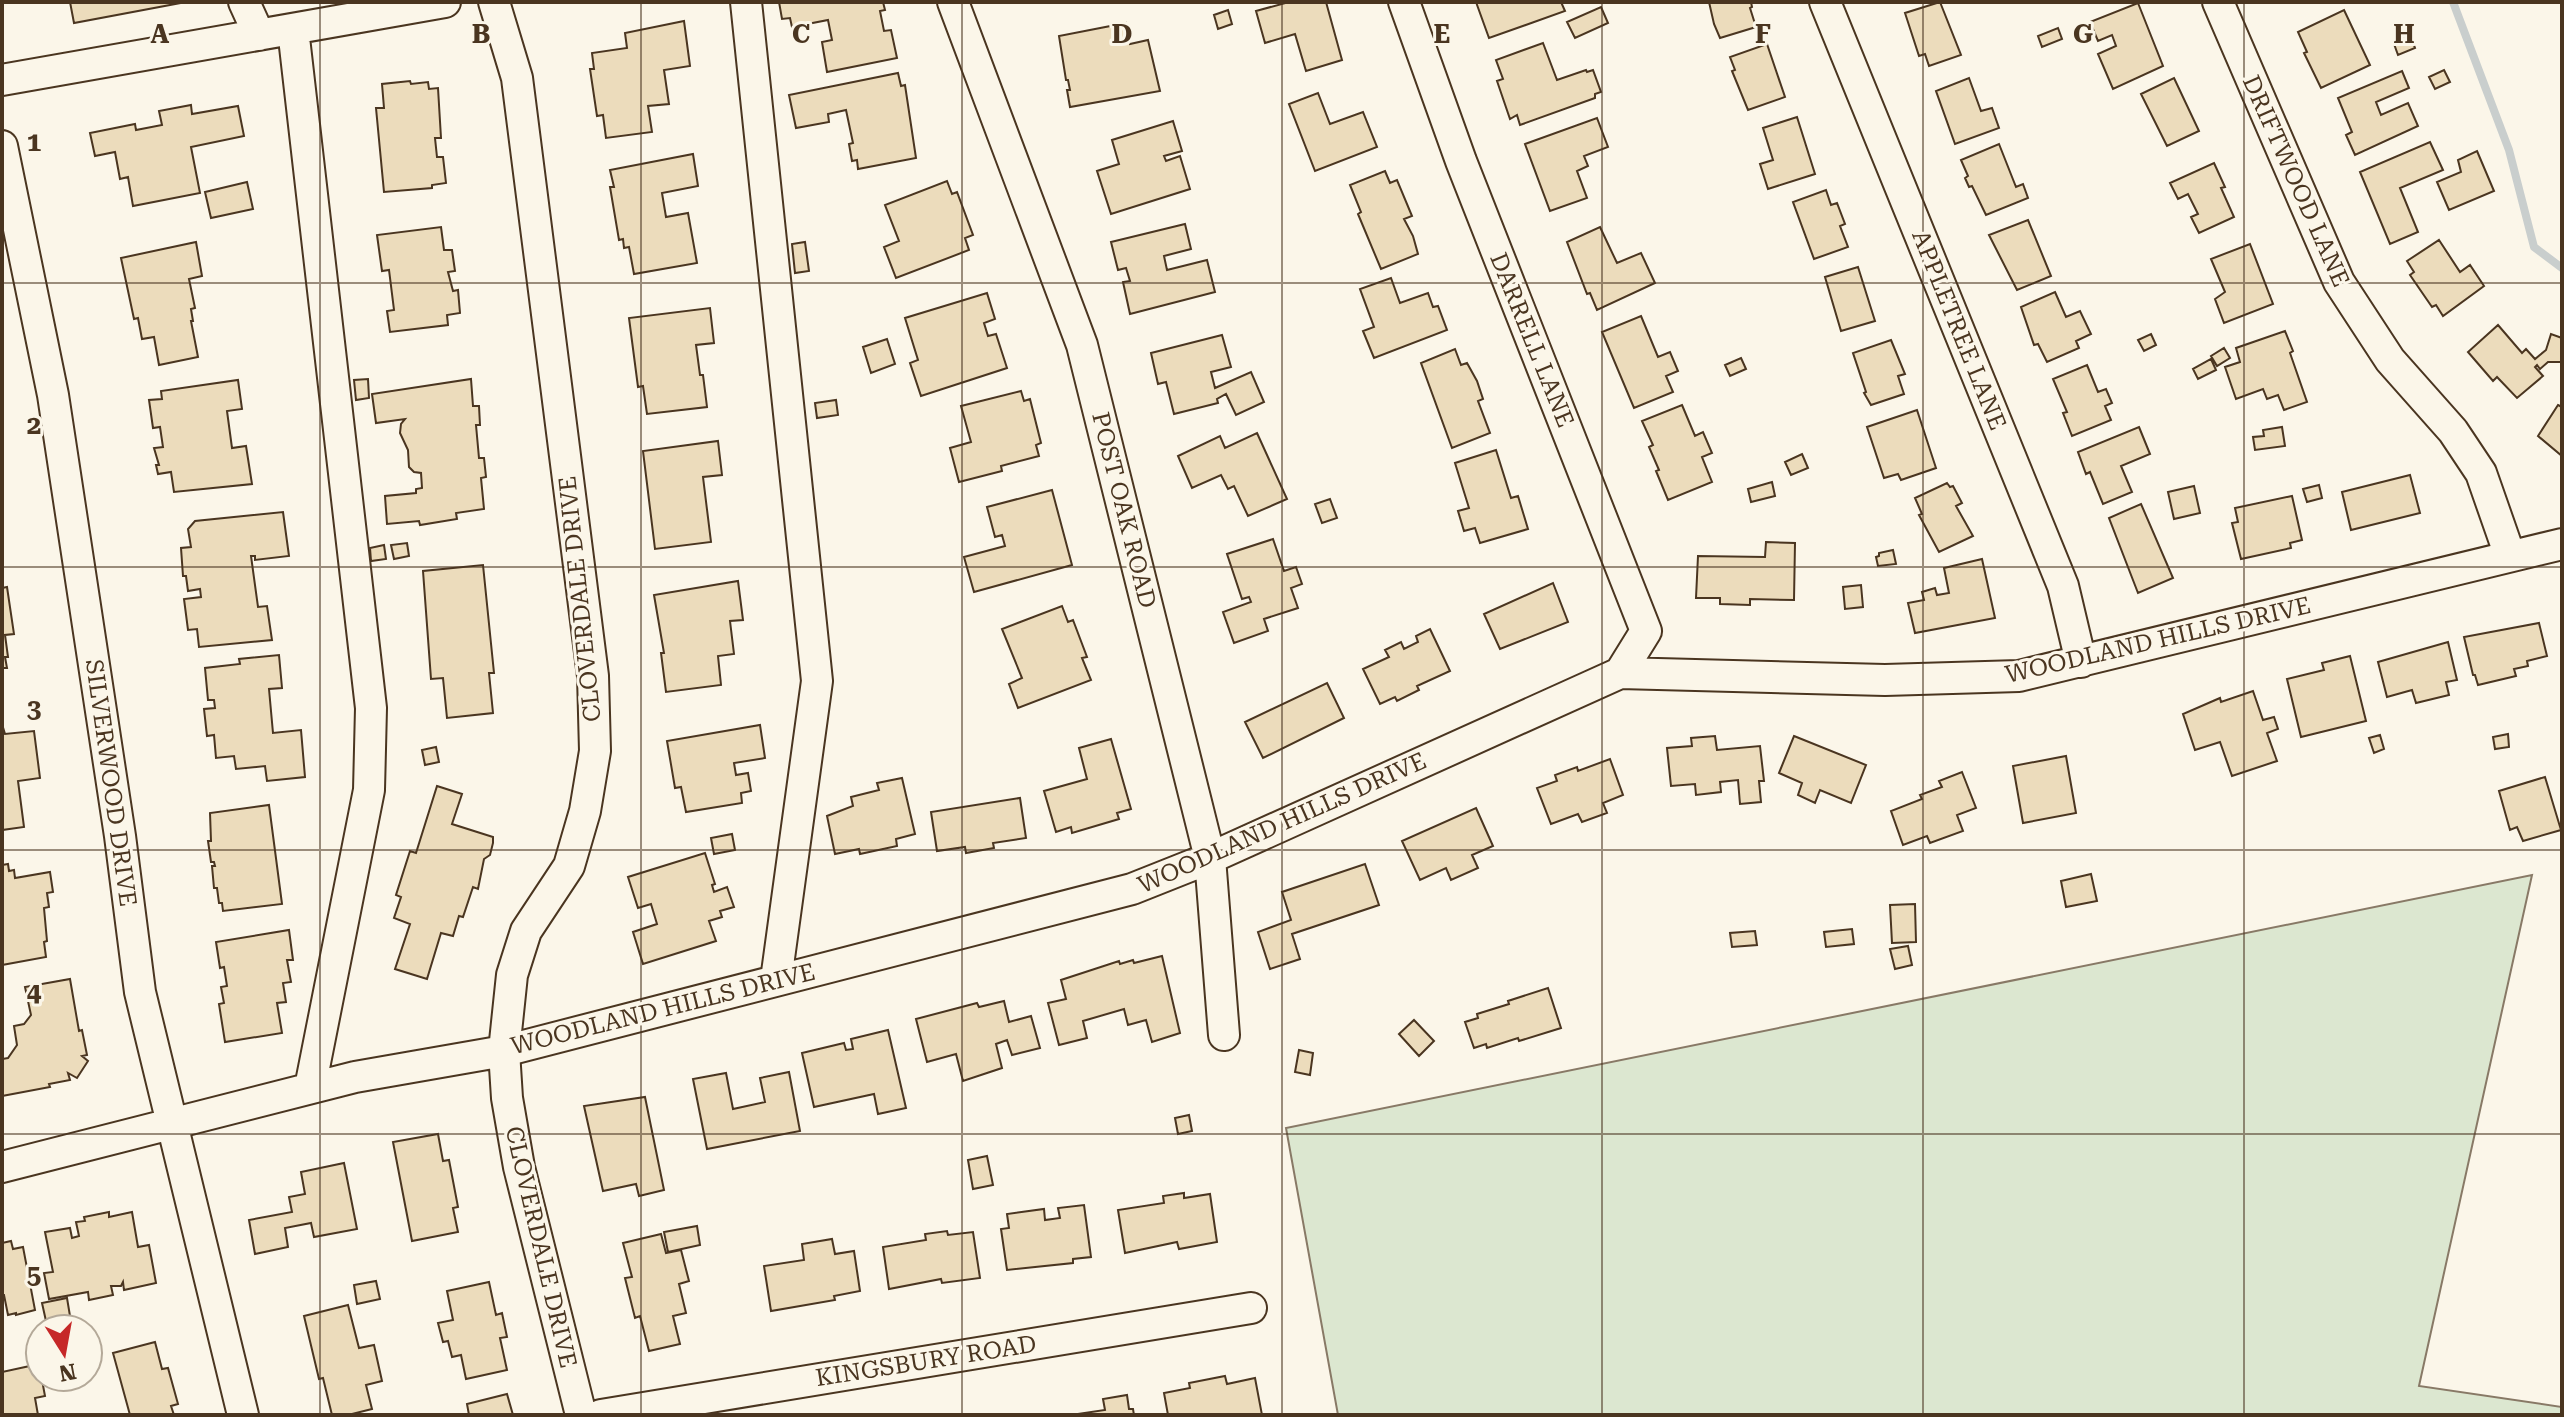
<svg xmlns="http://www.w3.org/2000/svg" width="2564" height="1417" font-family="'Roboto Serif',serif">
<rect width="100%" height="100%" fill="#fbf6e9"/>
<path fill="#dce7d0" stroke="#887966" stroke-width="2" d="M2532 875 2419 1386 2562 1407V1415H1338L1286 1128Z"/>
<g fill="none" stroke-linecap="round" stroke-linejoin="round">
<path stroke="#c9cecd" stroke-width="8" d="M2453 2 2509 150 2534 247 2562 268"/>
</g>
<path fill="#ecdcbc" stroke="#4a3520" stroke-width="2" d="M70 2H186L74 23Z
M779 2H883L885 10 880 11 884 31 891 30 897 58 827 72 822 42 832 40 828 20 792 27 790 18 782 19Z
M1289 2H1326L1342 60 1306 71 1295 34 1265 43 1256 11Z
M1476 2H1561L1565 11 1489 38Z
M1709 2H1751L1752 7 1750 8 1756 27 1720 38 1714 24Z
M1940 2 1961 55 1929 66 1925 54 1919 56 1905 13Z
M2138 3 2163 66 2113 89 2098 54 2116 46 2112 35 2098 41 2090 22Z
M1601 7 1608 23 1575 38 1567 22Z
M1228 10 1232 24 1218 29 1214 15Z
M2344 10 2370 65 2321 88 2304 53 2307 52 2298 32Z
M684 21 690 66 664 70 669 104 648 106 652 132 606 138 603 115 597 116 590 69H594L592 53 627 48 625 33Z
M1126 23 1130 44 1148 40 1160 91 1070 107 1067 90H1070L1068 80H1066L1059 36Z
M2058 28 2062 39 2042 47 2038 36Z
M2410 34 2415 48 2398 55 2393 41Z
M1543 43 1557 80 1586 70 1587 72 1593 70 1601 92 1595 94V98L1520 125 1517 115 1510 119 1497 81 1503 79 1496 60Z
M1767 44 1785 97 1748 110 1732 71 1735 70 1730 57Z
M2444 70 2450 82 2435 89 2429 77Z
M2402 71 2409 88 2376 102 2381 115 2408 103 2418 126 2355 155 2346 135 2352 132 2338 98Z
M898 73 901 86 905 85 916 158 858 169 857 160 852 161 849 144 853 143 846 110 828 114 829 122 796 128 789 95Z
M1969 78 1981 111 1992 108 1999 128 1955 144 1936 91Z
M2174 78 2199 131 2167 146 2141 94Z
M410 81 411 84 428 82 429 89 438 88 441 138H435L437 157H443L446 183 432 185V188L384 192 376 108H384L382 84Z
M1318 93 1330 124 1363 112 1377 147 1315 171 1289 104Z
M191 105 192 114 238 106 244 136 191 147 200 193 133 206 128 177 120 179 115 152 95 156 90 133 135 124 136 130 162 125 159 111Z
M1797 117 1815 174 1768 189 1760 164 1773 160 1763 128Z
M1597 118 1608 147 1584 156 1588 166 1577 171 1587 198 1550 211 1525 144Z
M1173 121 1182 151 1164 156 1166 161 1180 156 1190 189 1111 214 1097 171 1119 164 1112 140Z
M2430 142 2443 170 2400 188 2418 232 2390 244 2360 172Z
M1999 144 2016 187 2023 184 2028 198 1986 215 1972 186 1969 187 1965 178 1968 176 1961 160Z
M2477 151 2494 191 2449 210 2437 182 2461 172 2458 160Z
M693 154 698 186 662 193 666 217 688 213 697 263 634 274 629 247 624 248 623 239 619 240 610 187H614L610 170Z
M2214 163 2225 187 2221 188 2234 217 2199 233 2191 217 2198 214 2188 194 2178 199 2170 183Z
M1385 171 1390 183 1397 180 1412 216 1404 219 1413 236 1418 254 1381 269 1358 214 1361 212 1350 185Z
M947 181 952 194 957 192 973 235 965 238 969 250 896 278 884 247 899 241 885 205Z
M247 182 253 209 211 218 205 192Z
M1826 190 1831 205 1837 203 1845 224 1840 226 1848 247 1814 259 1793 202Z
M2028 220 2051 276 2017 290 1989 235Z
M1185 224 1191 249 1164 256 1167 270 1207 260 1215 292 1130 314 1123 282 1130 281 1126 268 1118 270 1111 242Z
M441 227 444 250H452L455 271 448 272 453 291 458 290 460 313 447 315 448 325 390 332 387 311 394 310 389 270 382 271 377 235Z
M1600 227 1617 263 1641 253 1655 283 1597 310 1590 293 1587 294 1567 242Z
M2439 240 2460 272 2470 265 2484 286 2443 316 2436 305 2432 307 2410 275 2414 272 2407 261Z
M196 242 202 276 189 279 195 308 191 309 193 321H191L198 357 159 365 154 337 142 339 138 318 134 319 121 258Z
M805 242 809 271 795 273 792 244Z
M2250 244 2273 304 2224 323 2215 299 2225 292 2211 259Z
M1858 267 1875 321 1841 331 1825 277Z
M1391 278 1400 303 1428 293 1433 307 1438 306 1447 330 1374 358 1363 331 1374 327 1360 289Z
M2055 292 2066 317 2080 311 2091 334 2076 341 2079 348 2047 362 2038 344 2034 345 2021 307Z
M987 293 995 319 984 323 988 336 996 334 1007 368 921 396 910 363 918 360 905 318Z
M710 308 714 343 696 345 700 375H703L707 407 647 414 643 386 638 387 629 318Z
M1641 316 1658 357 1670 352 1678 371 1666 376 1673 392 1634 408 1602 332Z
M2498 325 2522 353 2526 349 2535 359 2546 350 2551 334 2562 338V362H2548L2540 369 2537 365 2535 367 2543 376 2517 398 2497 377 2493 381 2468 352Z
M2285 331 2293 351 2290 353 2307 402 2284 410 2278 395 2267 399 2263 389 2236 399 2225 367 2240 362 2236 348Z
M2151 334 2156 345 2144 351 2138 340Z
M1222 335 1231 367 1211 372 1215 388 1251 372 1264 402 1236 415 1226 394 1217 399 1218 403 1174 414 1166 382 1158 384 1151 353Z
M887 339 895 364 871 373 863 347Z
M1891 340 1905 374 1898 376 1904 394 1871 405 1864 393 1866 392 1853 353Z
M2224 348 2230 358 2217 366 2211 356Z
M1455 349 1461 365 1467 363 1477 381 1483 399 1478 401 1490 433 1452 448 1421 363Z
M1741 358 1746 369 1730 376 1725 365Z
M2211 359 2216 370 2198 379 2193 369Z
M2087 365 2098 392 2106 389 2112 403 2105 406 2111 420 2072 436 2063 413 2067 412 2053 379Z
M368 379 369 398 356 400 354 380Z
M471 379 473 406H479L480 425H476L479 458H484L486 477 481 478 484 509 456 513 457 519 420 525 419 521 387 524 385 496 416 493V489L422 488 421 473 414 472 409 467 408 450 400 433 401 424 405 419 376 423 372 394Z
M238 380 242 409 227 411 232 448 246 446 252 484 174 492 171 472 158 474 156 465H159L154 448 163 447 160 427 153 428 149 400 162 399 161 391Z
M1021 391 1024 401 1030 399 1041 443 1036 445 1039 456 1001 466 1002 471 959 482 950 448 971 442 961 406Z
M836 400 838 415 817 418 815 403Z
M1682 405 1695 436 1703 432 1712 453 1702 457 1712 482 1668 500 1656 471 1659 470 1649 447 1653 445 1642 421Z
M2558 405 2562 407V456L2538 436Z
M1917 410 1936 468 1901 480 1898 474 1884 478 1867 427Z
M2139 427 2150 454 2121 466 2132 492 2103 504 2090 472 2086 474 2078 452Z
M2282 427 2285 446 2255 450 2253 437 2264 436 2263 430Z
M1257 433 1287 499 1248 516 1234 486 1228 489 1221 475 1192 488 1178 456 1220 436 1225 448Z
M718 441 722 475 703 477 711 542 655 549 643 451Z
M1496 450 1511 498 1518 496 1528 529 1480 543 1475 528 1464 531 1458 511 1469 508 1455 463Z
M1802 454 1808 468 1791 475 1785 462Z
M2410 475 2420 513 2351 530 2342 492Z
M1772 482 1775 496 1751 502 1748 489Z
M1947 483 1950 487 1953 486 1962 503 1956 506 1973 536 1939 552 1919 515 1922 514 1915 498Z
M2319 485 2322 498 2307 502 2303 489Z
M2194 486 2200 513 2174 519 2168 492Z
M1052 490 1072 565 974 592 964 557 1005 546 1002 535 995 537 987 507Z
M2292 496 2302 540 2290 543 2291 548 2241 559 2232 523 2238 522 2235 508Z
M1330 499 1337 518 1322 523 1315 504Z
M2141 504 2173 578 2138 593 2109 518Z
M283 512 289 556 255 560V556H251L258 607 267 606 272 640 199 647 197 629 188 630 184 599 201 597 200 589 188 591 186 576H183L181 548 191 547 188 529 195 521Z
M1273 539 1284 571 1296 567 1302 584 1291 588 1298 608 1264 619 1268 631 1234 643 1223 612 1251 602 1249 597 1242 599 1227 554Z
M1766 542 1795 543 1794 600 1750 599V605L1720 604V598H1696L1698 556 1765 557Z
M407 543 409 556 394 559 391 545Z
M384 545 386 559 371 561 370 548Z
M1893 550 1896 564 1878 566 1876 557 1879 556V553Z
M1982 559 1995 618 1915 633 1908 603 1924 600 1922 592 1935 588 1937 595 1949 593 1944 568Z
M483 565 494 673H489L493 713 447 718 443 678 431 679 423 571Z
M738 581 743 620 730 621 734 654 718 656 721 685 666 692 661 653H664L654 595Z
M1553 583 1568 622 1500 649 1484 614Z
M1861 585 1863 607 1845 609 1843 587Z
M7 587 14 634 5 635 8 657H5L7 668H2V588Z
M1062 606 1068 622 1073 620 1087 657 1082 658 1091 680 1018 708 1009 684 1022 678 1002 629Z
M2539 623 2547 656 2527 661 2528 666 2514 669 2516 676 2478 685 2475 675H2473L2464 637Z
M1430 629 1450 671 1417 686 1419 690 1397 701 1395 697 1380 704 1363 669 1389 657 1385 650 1401 642 1404 649 1418 642 1416 636Z
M2448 642 2457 680 2446 682 2449 695 2416 703 2412 690 2387 697 2378 662Z
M279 655 282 688 269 689 273 733 301 730 305 777 267 781 265 766 236 769 234 756 216 758 214 735 207 736 204 709 215 708 214 700H208L205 668 240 664 239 659Z
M2350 656 2366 721 2301 737 2287 679 2324 670 2322 663Z
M1327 683 1344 718 1263 758 1245 722Z
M2253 691 2263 720 2274 717 2278 729 2267 733 2277 761 2232 776 2220 742 2195 750 2183 714 2220 698 2221 702Z
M2 724 5 734 34 731 40 778 18 781 24 827 2 830Z
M760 725 765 758 734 763 736 775 748 773 751 791 741 793 742 803 686 812 681 787 675 788 667 741Z
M2508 734 2509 747 2495 749 2493 737Z
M2380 735 2384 749 2374 753 2369 738Z
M1715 736 1717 750 1760 746 1764 781H1759L1761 802 1740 804 1738 780 1720 782 1721 792 1696 795 1695 784 1671 786 1667 748 1692 746 1691 738Z
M1794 736 1866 765 1851 803 1820 790 1815 803 1798 795 1802 783 1779 773Z
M1111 739 1131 809 1117 813 1119 819 1072 833 1071 827 1056 832 1044 791 1087 779 1079 748Z
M436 747 439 762 425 765 422 750Z
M2066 756 2076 813 2023 823 2013 766Z
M1610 759 1623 795 1603 803 1607 813 1582 822 1578 814 1551 824 1537 788 1557 781 1555 775 1577 767 1578 771Z
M1962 772 1976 808 1957 815 1963 831 1930 843 1927 836 1903 845 1891 811 1922 799 1920 795 1942 787 1939 781Z
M2545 777 2561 830 2523 841 2517 827 2510 830 2499 791Z
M902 778 915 834 896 839 897 846 860 854 859 849 835 854 827 816 853 806 851 797 879 790 877 783Z
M437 786 462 794 452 824 493 837V843L490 855 484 859 478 889 473 887 463 917 459 916 453 936 441 933 427 979 395 969 410 924 394 918 401 897 396 895 410 851 416 853Z
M1020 798 1026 838 993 843 994 848 966 853 965 847 937 851 931 812Z
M269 805 282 904 223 911 222 903H219L217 888H214L212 866H215L214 862H211L208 841H211L210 813Z
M1476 808 1493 846 1472 855 1478 868 1451 880 1446 868 1420 880 1402 841Z
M732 834 735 850 714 854 711 838Z
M705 853 715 884 712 885 714 892 727 887 734 907 720 911 722 917 709 921 716 941 643 964 633 932 657 924 651 904 638 908 628 877Z
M8 864 9 871 14 870 15 878 50 872 53 892 47 893 49 907 44 908 47 941 44 942 46 957 2 965V865Z
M1365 864 1379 905 1292 934 1300 959 1270 969 1258 932 1291 920 1282 892Z
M2091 874 2097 901 2066 907 2061 881Z
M1915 904 1916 942 1892 943 1890 905Z
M1852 929 1854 944 1826 947 1824 932Z
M289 930 293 960H287L291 982 283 983 286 1002 277 1003 282 1033 225 1042 219 1004 224 1003 221 987 227 986 224 967 220 968 216 942Z
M1755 931 1757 945 1732 947 1730 933Z
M1908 946 1912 965 1895 969 1890 949Z
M1162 956 1180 1033 1152 1042 1146 1020 1128 1025 1124 1009 1083 1021 1087 1038 1059 1045 1048 1003 1066 999 1061 980 1119 961 1120 964 1133 960 1134 963Z
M70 979 79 1031 82 1030 87 1055 82 1056 88 1061 77 1078 68 1073 70 1080 49 1084 50 1087 2 1096V1059L8 1058 17 1045 14 1026 24 1024 31 1015 25 987Z
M1548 988 1561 1028 1519 1041 1518 1038 1487 1048 1486 1044 1474 1048 1465 1022 1478 1018 1477 1014 1509 1004 1508 1001Z
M1004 1001 1009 1022 1031 1016 1040 1048 1012 1055 1007 1040 996 1044 1002 1068 963 1081 956 1054 927 1062 916 1019 977 1003 979 1007Z
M1414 1020 1434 1041 1419 1056 1399 1034Z
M888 1030 906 1108 878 1114 874 1094 814 1107 802 1053 844 1043 846 1050 853 1049 851 1039Z
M1299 1050 1313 1053 1310 1075 1295 1072Z
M789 1072 800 1131 707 1149 693 1079 726 1073 733 1109 765 1102 760 1078Z
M645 1097 664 1190 639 1196 636 1184 603 1191 584 1106Z
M1189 1115 1192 1131 1178 1134 1175 1118Z
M438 1134 443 1161 449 1160 458 1207 453 1208 458 1232 412 1241 393 1142Z
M987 1156 993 1185 973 1189 968 1160Z
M344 1163 357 1229 314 1237 311 1223 285 1228 288 1247 255 1254 249 1220 292 1212 289 1197 305 1194 301 1172Z
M1184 1193V1198L1210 1194 1217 1242 1179 1249 1177 1242 1125 1253 1118 1210 1164 1203 1163 1196Z
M1084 1205 1091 1257 1073 1259V1263L1007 1270 1001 1229 1009 1228 1007 1214 1044 1209 1045 1220 1060 1218 1058 1208Z
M109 1212V1217L132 1212 138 1247 149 1245 156 1283 124 1290 123 1282 121 1286H111L113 1295 89 1300 88 1292 49 1299 44 1273 53 1272 45 1232 70 1228 72 1238 79 1236 76 1222 85 1221 84 1217Z
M697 1226 700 1245 668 1252 664 1232Z
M947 1231 948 1235 973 1232 980 1278 942 1283 941 1279 889 1289 883 1247 926 1240 925 1234Z
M661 1234 666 1253 681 1250 689 1281 679 1284 686 1313 673 1316 680 1344 649 1351 640 1316 635 1318 625 1278 632 1277 623 1243Z
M832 1239 835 1254 854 1251 860 1291 834 1296 835 1300 771 1311 764 1266 804 1260 802 1244Z
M11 1241 13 1249 23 1247 35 1310 16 1315V1313L8 1315 4 1295H2V1243Z
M376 1281 380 1299 357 1304 354 1285Z
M489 1282 496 1315 502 1313 507 1337 500 1338 507 1370 466 1379 461 1355 452 1357 448 1341 443 1342 438 1323 453 1320 447 1291Z
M67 1298 70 1316 46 1321 42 1303Z
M348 1305 359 1348 374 1345 382 1381 366 1385 372 1409 348 1415H332L323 1378 319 1379 304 1316Z
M155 1342 162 1369 168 1368 178 1404 171 1406 174 1415H130L113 1353Z
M39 1364 45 1396 35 1398 38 1415H2V1372Z
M1225 1376 1227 1384 1255 1378 1262 1415H1168L1164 1393 1190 1388 1189 1383Z
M507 1394 513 1415H469L467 1404Z
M1127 1395 1129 1409H1133L1134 1415H1071L1105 1410 1103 1399Z"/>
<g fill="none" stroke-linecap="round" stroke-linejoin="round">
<defs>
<path id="minor" d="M244 2 259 35
M494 2 517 78 593 676 595 751 585 811 569 866 526 931 512 975 504 1051 507 1098 519 1167 581 1415
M746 2 817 681 776 980
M953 2 1082 345 1210 858 1224 1035
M1404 2 1461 161 1646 631 1620 673
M1825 2 2063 586 2081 662
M2218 2 2339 282 2390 360 2453 431 2481 473 2510 556
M293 29 371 708 369 790 310 1088
M2 80 445 2
M2 146 53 395 120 836 140 992 243 1415
M2 1167 355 1077 504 1051 1132 889 1210 858 1620 673 1885 680 2019 676 2562 544
M601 1415 1251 1308"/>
</defs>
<use href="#minor" stroke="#4a3520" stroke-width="34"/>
<use href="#minor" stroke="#fbf6e9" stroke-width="30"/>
</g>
<path fill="none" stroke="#4a3520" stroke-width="2" stroke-opacity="0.55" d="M320 2V1415M641 2V1415M962 2V1415M1282 2V1415M1602 2V1415M1923 2V1415M2244 2V1415M2 283H2562M2 567H2562M2 850H2562M2 1134H2562"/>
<g text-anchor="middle" stroke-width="6" stroke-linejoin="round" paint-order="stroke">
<g font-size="24" fill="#4a3520" stroke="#fbf6e9">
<text transform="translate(2296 181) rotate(66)" y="8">DRIFTWOOD LANE</text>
<text transform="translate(1959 330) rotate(68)" y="8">APPLETREE LANE</text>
<text transform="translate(1532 340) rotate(68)" y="8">DARRELL LANE</text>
<text transform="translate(1124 510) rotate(76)" y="8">POST OAK ROAD</text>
<text transform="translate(580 599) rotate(-96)" y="8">CLOVERDALE DRIVE</text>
<text transform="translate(2158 640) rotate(-13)" y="8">WOODLAND HILLS DRIVE</text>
<text transform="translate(111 783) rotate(82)" y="8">SILVERWOOD DRIVE</text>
<text transform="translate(1282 823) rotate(-24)" y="8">WOODLAND HILLS DRIVE</text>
<text transform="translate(663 1009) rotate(-14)" y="8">WOODLAND HILLS DRIVE</text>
<text transform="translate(541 1247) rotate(77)" y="8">CLOVERDALE DRIVE</text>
<text transform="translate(926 1361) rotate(-9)" y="8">KINGSBURY ROAD</text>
</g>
</g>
<g font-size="26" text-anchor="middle" font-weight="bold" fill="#4a3520" stroke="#fbf6e9" stroke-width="6" stroke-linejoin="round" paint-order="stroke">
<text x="160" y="43">A</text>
<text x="481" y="43">B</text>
<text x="801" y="43">C</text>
<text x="1122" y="43">D</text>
<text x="1442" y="43">E</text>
<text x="1763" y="43">F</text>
<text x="2083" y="43">G</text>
<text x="2404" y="43">H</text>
<text x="34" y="151">1</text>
<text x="34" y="434">2</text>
<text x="34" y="718">3</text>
<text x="34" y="1001">4</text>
<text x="34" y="1284">5</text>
</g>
<rect width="2564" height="1417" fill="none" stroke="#4a3520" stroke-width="8"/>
<g transform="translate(64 1353) rotate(169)"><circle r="38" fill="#fbf6e9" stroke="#b4a999" stroke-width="2"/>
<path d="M0-6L14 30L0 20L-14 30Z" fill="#c62828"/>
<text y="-12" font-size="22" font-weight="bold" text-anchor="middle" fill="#4a3520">N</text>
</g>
</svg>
